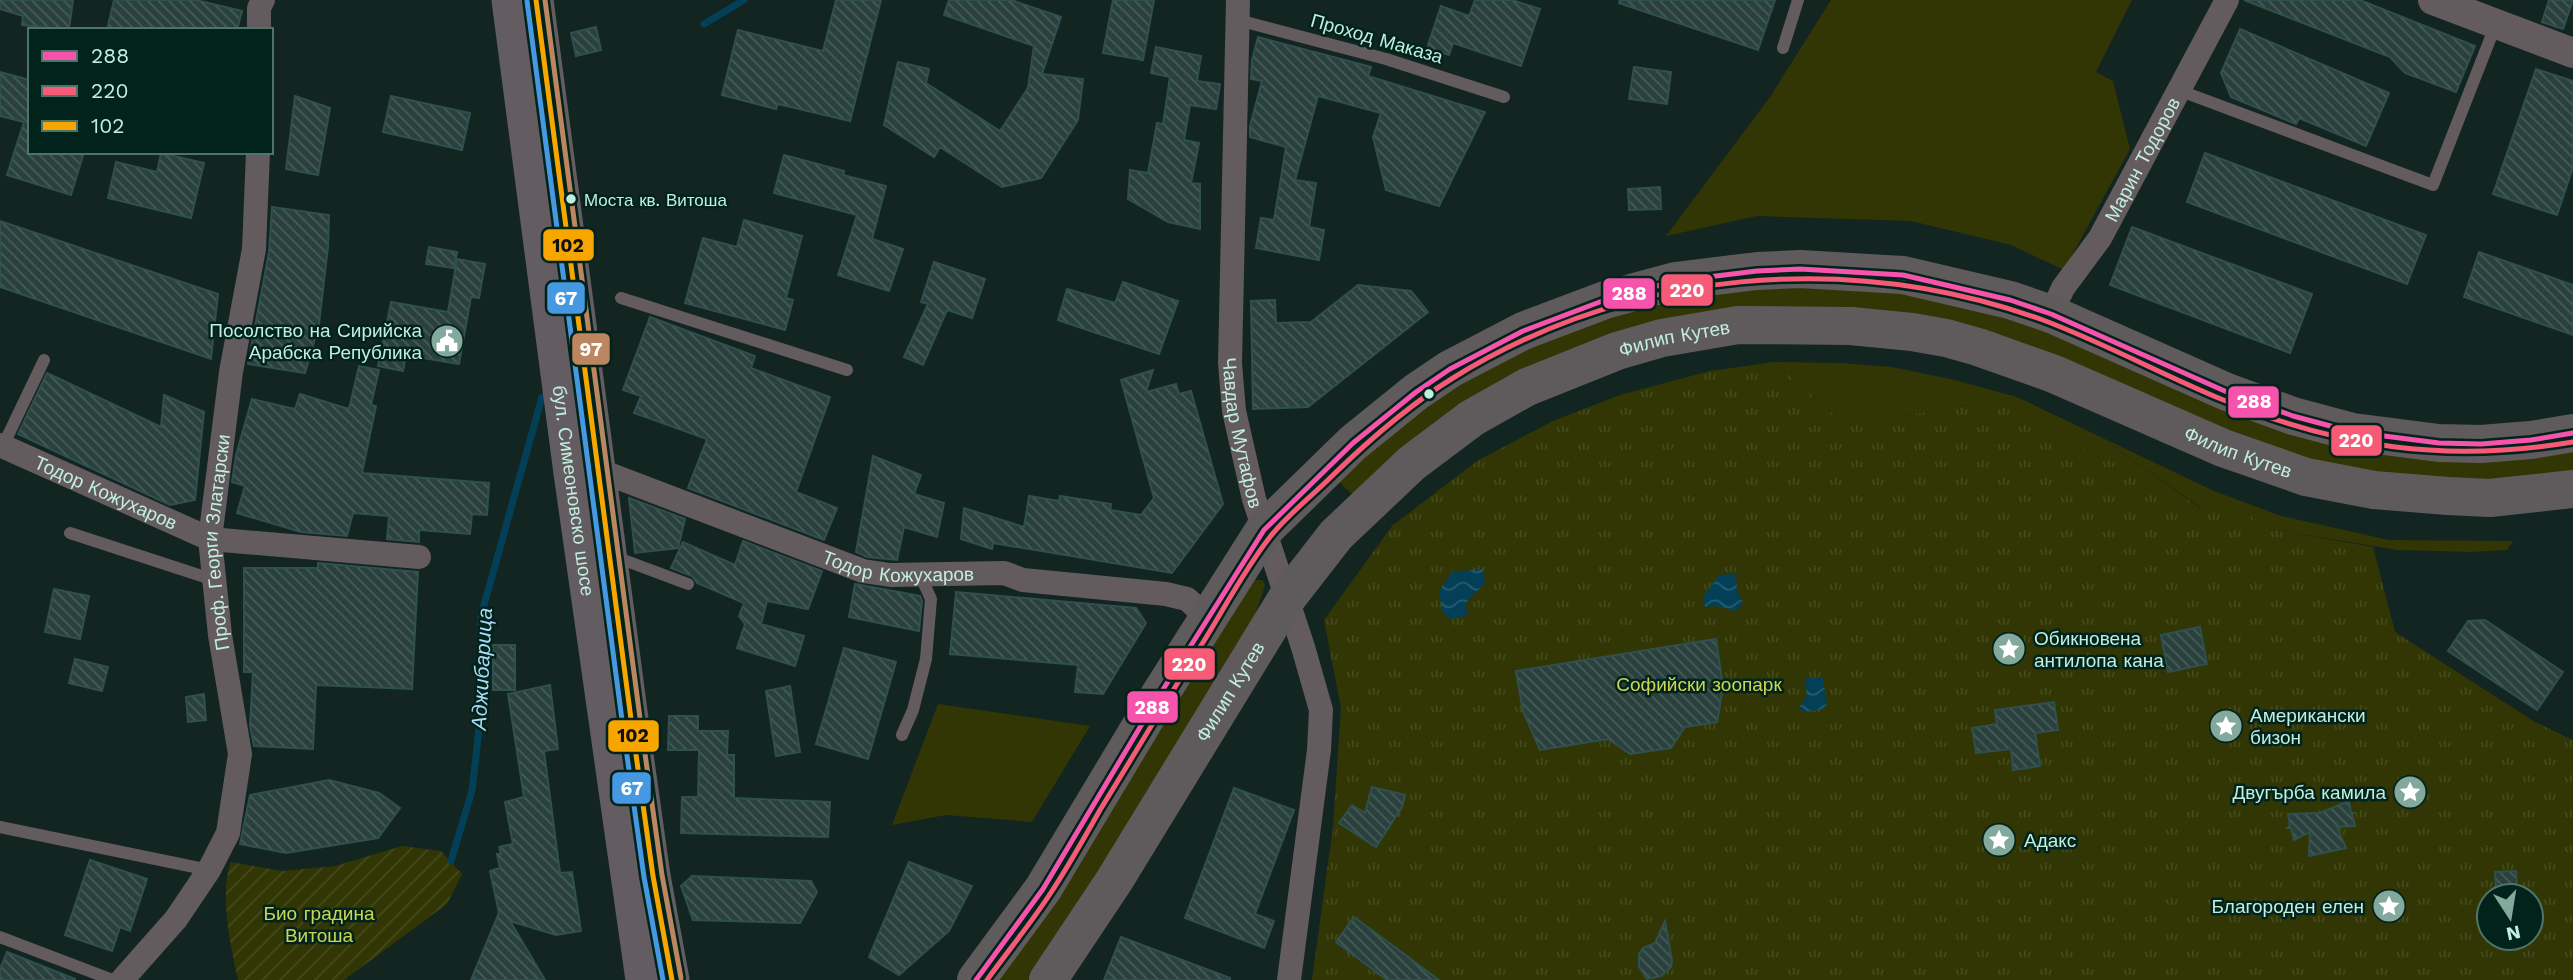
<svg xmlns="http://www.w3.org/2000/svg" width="2573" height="980" font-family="'Work Sans',sans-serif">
<defs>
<pattern id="park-tufts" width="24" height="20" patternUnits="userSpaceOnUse" patternTransform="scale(1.75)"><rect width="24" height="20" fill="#313604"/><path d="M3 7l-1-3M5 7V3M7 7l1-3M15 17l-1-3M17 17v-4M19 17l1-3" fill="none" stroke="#444a1c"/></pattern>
<pattern id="garden-furrows" width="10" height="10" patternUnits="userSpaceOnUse" patternTransform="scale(1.75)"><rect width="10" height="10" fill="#313604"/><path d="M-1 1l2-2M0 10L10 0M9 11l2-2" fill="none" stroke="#444a1c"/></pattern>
<pattern id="water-waves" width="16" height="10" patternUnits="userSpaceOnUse" patternTransform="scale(1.75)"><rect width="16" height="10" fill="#034058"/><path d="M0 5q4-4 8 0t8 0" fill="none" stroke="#265c70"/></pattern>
<pattern id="building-back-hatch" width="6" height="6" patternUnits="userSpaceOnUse" patternTransform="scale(1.75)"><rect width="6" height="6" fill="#2a403d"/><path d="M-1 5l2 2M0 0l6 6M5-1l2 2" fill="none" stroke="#475c59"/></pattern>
</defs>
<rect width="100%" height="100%" fill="#132520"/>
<path fill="#313604" d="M1831 0H2132L2096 72 2113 81 2130 149 2064 270 2011 245 1911 221 1757 216 1666 236 1770 97Z
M1762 285 1909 292 2036 325 2242 414 2573 446V476L2531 480 2384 478 2235 439 2054 358 1712 314 1353 495 1336 479 1415 410 1521 348 1644 304Z
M1774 362 1842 363 1892 367 1955 380 2017 397 2214 491 2281 516 2389 540 2513 541 2507 550 2472 552 2398 550 2270 529 2214 491 2201 508 2103 439 2089 454 2017 397 1846 425Z
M1254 580H1263L1265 586 1255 615 1180 742 1030 980H995Z
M938 704 1090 726 1032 822 946 815 892 825Z"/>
<path fill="url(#park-tufts)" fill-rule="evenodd" d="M1774 362 1846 425 2017 397 2089 453 2103 439 2200 508 2214 491 2270 529 2373 547 2395 632 2535 722 2573 740V980H1312L1333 827 1341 708 1324 620 1392 526 1477 461 1553 421 1620 395 1710 371ZM2489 896H2531V938H2489Z"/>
<path fill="url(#garden-furrows)" d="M402 846 441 851 462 874 447 904 344 980H238C231 948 219 893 231 862L282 871 335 866Z"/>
<path fill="url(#water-waves)" d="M1483 569 1485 583 1465 604 1468 615 1451 619 1442 611 1439 591 1452 572Z
M1735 574 1738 593 1743 603 1736 611 1716 606 1705 607 1703 597 1719 575Z
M1823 677 1827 704 1823 709 1804 712 1799 708 1807 695 1804 679Z"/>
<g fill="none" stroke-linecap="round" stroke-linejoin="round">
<path stroke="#034058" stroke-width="7" d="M704 24 744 0
M451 861 472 791 481 711V616L542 397"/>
</g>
<path fill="url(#building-back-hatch)" stroke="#2f504e" stroke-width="2" d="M0 0H73L69 30 22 25 23 16 0 9Z
M114 0H196L242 11 237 30H107Z
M836 0H881L850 121 778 104 776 109 722 95 738 30 823 51Z
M949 0H1011L1061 17 1042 74 1083 79 1078 120 1041 178 1002 187 940 147 934 157 884 125 898 62 929 69 926 83 1000 131 1028 88 1034 46 944 15Z
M1113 0H1154L1143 60 1103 53Z
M1475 0H1512L1540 9 1521 66 1453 43 1449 55 1427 48 1441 6 1469 16Z
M1620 0H1775L1758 50 1619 3Z
M2244 0H2360L2475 46 2456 92 2405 73 2390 57Z
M2549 0H2573L2563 29 2542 22Z
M596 27 601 50 576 56 571 33Z
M2240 29 2389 93 2366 146 2299 118 2296 124 2231 97 2221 73Z
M1258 37 1371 67 1368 76 1485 112 1439 206 1386 190 1373 137 1381 113 1318 96 1295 180 1316 183 1309 227 1324 230 1319 260 1256 248 1261 218 1274 220 1286 147 1250 137V126L1262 81 1251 79 1252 60Z
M1156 47 1201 56 1197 81 1220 84 1216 109 1190 105 1184 140 1199 143 1191 183 1200 184V229L1168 222 1128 199 1130 170 1148 173 1157 123 1163 124 1170 77 1151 73Z
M1634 67 1671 72 1667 104 1629 99Z
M2536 69 2573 81V167L2557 215 2493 194Z
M0 72 30 80V152H84L71 195 7 175 24 122 0 116Z
M295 96 330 108 318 175 286 169Z
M391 96 470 113 462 150 383 132Z
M161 153 204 163 191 218 108 198 116 162 157 172Z
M2205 153 2426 235 2407 284 2187 202Z
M784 155 844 171 843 175 886 186 872 239 903 249 889 291 838 275 857 215 774 193Z
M1660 187 1661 209 1629 210 1628 189Z
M272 207 329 215 328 247 319 324 305 373 248 364 269 252Z
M744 220 802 236 786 298 793 300 785 330 685 303 703 238 737 247Z
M0 221 218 294 211 359 0 287Z
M2132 227 2312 294 2290 353 2110 285Z
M429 247 457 252 454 268 426 264Z
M2479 252 2573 285V335L2464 297Z
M457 259 485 264 479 298 471 297 459 364 406 355 403 371 378 366 391 302 448 312Z
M934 262 985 279 972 318 947 310 923 365 904 357 928 304 921 302Z
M1123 282 1178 301 1159 354 1058 320 1067 289 1115 303Z
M1358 285 1411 291 1428 312 1308 407 1253 409 1251 301 1275 300 1276 323 1311 322Z
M650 317 755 356 751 368 830 397 796 492 837 508 824 540 688 488 707 439 634 413 641 396 623 390Z
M359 366 379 370 371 405 376 406 362 473 489 483 487 515 472 514 470 534 419 530V542L387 539 389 516 353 513 347 536 301 532 237 513 245 486 232 482 236 455 252 399 295 409 300 394 349 409Z
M1153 370 1146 392 1176 384 1179 394 1191 391 1223 504 1172 573 993 543 992 549 961 539 964 508 1024 527 1029 496 1059 501 1060 496 1111 504 1110 510 1141 515 1154 498 1121 380Z
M47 373 161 427 164 395 204 412 195 500 170 505 18 434Z
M873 456 921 475 914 494 944 503 937 537 904 527 897 560 867 557 856 552Z
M629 498 685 519 678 548 635 553Z
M743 541 822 571 808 609 767 601 761 624 804 636 795 666 737 648 745 624 739 616 744 603 697 583 692 576 671 568 683 542 735 565Z
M318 563 418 572 412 689 316 685 313 749 254 746 250 726 253 672H244V568H318Z
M855 584 920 596 922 601 919 631 849 617Z
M54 589 89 596 80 639 45 632Z
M956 592 1136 608 1146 623 1103 694 1075 692 1078 665 950 654Z
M2485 620 2563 672 2537 710 2448 651 2468 621Z
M2200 627 2207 664 2168 672 2161 635Z
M1716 639 1723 687 1717 722 1685 727 1671 748 1630 754 1608 739 1540 750 1523 711 1516 671Z
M493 645H515V690H493Z
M844 648 896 662 868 759 816 744Z
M75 659 108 667 102 691 69 683Z
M550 685 558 749 544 751 560 873 572 872 581 931 556 935 510 921 545 980H471L499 913 490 871 500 868 497 854H501L499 847 513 844 505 802 524 797 508 694Z
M790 686 800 752 776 756 766 691Z
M204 694 206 720 188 722 186 697Z
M2054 702 2058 730 2035 733 2040 766 2013 770 2011 749 1976 753 1972 728 1997 724 1995 710Z
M669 716H698V731H728L727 755H734V798L830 802 828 837 681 833 682 797H698L699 750H668Z
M329 780 379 793 400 808 378 838 286 853 240 844 250 795Z
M1372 787 1405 795 1402 807 1376 847 1339 823 1352 805 1365 813Z
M1234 788 1294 810 1255 914 1274 921 1264 948 1185 918Z
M2349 801 2351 813H2354L2352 814 2355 826 2337 827 2346 848 2309 856 2310 832 2294 840 2291 828H2287L2290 825 2288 814 2320 813Z
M90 860 147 879 130 931 120 927 112 951 65 935Z
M909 862 972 886 949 931 899 975 869 957Z
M2516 871 2517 892 2496 893 2495 872Z
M692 876 811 881 817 892 800 923 693 920 681 886Z
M1354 917 1384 939 1439 980H1387L1336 942Z
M1665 921 1672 960 1671 967 1661 976 1647 979 1639 967V954L1643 948 1655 943Z
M1121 937 1230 978V980H1104Z
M7 952 75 979V980H0V969Z"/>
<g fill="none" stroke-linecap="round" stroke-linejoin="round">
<path stroke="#635b5e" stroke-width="12" d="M1238 20 1386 59 1504 97
M1783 48 1798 0
M2178 90 2433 185 2496 24
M621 298 847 370
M3 446 44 360
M70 533 214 580
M613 556 688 584
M902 735 913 710 926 659 931 599 920 575
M0 827 209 870
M0 937 113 980"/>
<g stroke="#635b5e" stroke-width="24">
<path id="s1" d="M1238 0 1230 363 1234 411 1254 499 1303 647 1321 710 1319 750 1289 980"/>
<path d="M259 30V8L263 0"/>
<path id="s2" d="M2051 314 2063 288 2100 238 2227 0"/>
<path id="s3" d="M0 445 210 539 419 557"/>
<path id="s4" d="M598 470 863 571 890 575 1004 573 1023 580 1166 594 1187 599 1208 618"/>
<path id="s5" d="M122 980 176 919 209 870 228 833 240 754 220 635 210 539 231 372 254 249 258 152"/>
</g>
<path stroke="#635b5e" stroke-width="30" d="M2433 0 2573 53"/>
<g stroke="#635c60" stroke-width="35">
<path id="s6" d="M509 0 571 473 643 980"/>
<path d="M536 0 631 719 653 876 672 980"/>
</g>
<g stroke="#5f5b5d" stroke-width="38">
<path d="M976 980 1043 889 1157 699 1264 530 1353 443 1416 392 1450 369 1523 331 1605 300 1675 281 1757 271 1800 269 1903 275 2010 300 2051 314 2227 392 2293 416 2353 432 2439 443 2481 444 2531 440 2573 433"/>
<path id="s7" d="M1048 980 1114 881 1287 598 1336 535 1412 463 1472 418 1527 387 1617 351 1662 338 1738 325 1851 326 1912 332 1946 338 1978 347 2054 374 2223 448 2306 477 2374 490 2448 496 2490 498 2573 489"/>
</g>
<defs>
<path id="bus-1" d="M976 980 1043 889 1157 699 1264 530 1353 443 1416 392 1450 369 1523 331 1605 300 1675 281 1757 271 1800 269 1903 275 2010 300 2051 314 2227 392 2293 416 2353 432 2439 443 2481 444 2531 440 2573 433"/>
<path id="bus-2" d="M987 980C1008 951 1031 923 1050 894 1068 867 1084 838 1100 810 1134 755 1167 699 1202 644 1224 609 1244 570 1270 537 1287 515 1312 496 1332 476 1369 440 1409 405 1453 378 1629 269 1849 250 2043 320 2104 343 2161 374 2221 399 2338 448 2447 463 2573 442"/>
<path id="bus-3" d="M536 0 631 719 653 876 672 980"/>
<path id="bus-4" d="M527 1 622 720 644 877 663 980"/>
<path id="bus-5" d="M545 0 640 718 662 875 681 978"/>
</defs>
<use href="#bus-1" stroke="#02231b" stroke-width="10"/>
<use href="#bus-2" stroke="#02231b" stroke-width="10"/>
<use href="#bus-3" stroke="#02231b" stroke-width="10"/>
<use href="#bus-4" stroke="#02231b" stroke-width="10"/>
<use href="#bus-5" stroke="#02231b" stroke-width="10"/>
<use href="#bus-1" stroke="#f653ac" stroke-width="5"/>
<use href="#bus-2" stroke="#f75a77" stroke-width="5"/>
<use href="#bus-3" stroke="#f7a600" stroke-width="5"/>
<use href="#bus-4" stroke="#4699e1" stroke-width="5"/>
<use href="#bus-5" stroke="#bb8660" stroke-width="5"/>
</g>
<defs>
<symbol id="civic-disc" viewBox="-11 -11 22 22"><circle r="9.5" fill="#83a89c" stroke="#02231b"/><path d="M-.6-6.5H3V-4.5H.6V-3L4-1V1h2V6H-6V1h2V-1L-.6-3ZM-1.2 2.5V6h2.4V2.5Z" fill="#fff"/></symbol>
<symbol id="sight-disc" viewBox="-11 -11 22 22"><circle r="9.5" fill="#83a89c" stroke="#02231b"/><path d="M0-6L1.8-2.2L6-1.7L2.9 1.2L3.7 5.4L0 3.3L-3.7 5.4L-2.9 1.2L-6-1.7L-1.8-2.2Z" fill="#fff"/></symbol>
</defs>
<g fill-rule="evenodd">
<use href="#civic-disc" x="428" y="322" width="38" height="38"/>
<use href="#sight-disc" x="1990" y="630" width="38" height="38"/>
<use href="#sight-disc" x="2207" y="707" width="38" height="38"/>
<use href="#sight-disc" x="2391" y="773" width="38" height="38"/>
<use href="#sight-disc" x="1980" y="821" width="38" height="38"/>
<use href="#sight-disc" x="2370" y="887" width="38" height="38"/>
</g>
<g fill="#c0eedf" stroke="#02231b" stroke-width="2.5">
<circle cx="571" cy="199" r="6"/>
<circle cx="1429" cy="394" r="6"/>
</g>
<g text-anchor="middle" stroke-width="5" stroke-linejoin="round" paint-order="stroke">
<g font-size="17" fill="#c0eedf" stroke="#02231b" text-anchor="start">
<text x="584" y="206">Моста кв. Витоша</text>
</g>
<g font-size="19" fill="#c0eedf" stroke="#02231b">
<text transform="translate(1377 38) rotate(16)" y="7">Проход Маказа</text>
<text dy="7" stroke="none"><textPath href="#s2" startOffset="180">Марин Тодоров</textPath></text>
<text dy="7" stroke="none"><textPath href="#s7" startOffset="929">Филип Кутев</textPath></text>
<text dy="7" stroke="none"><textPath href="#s1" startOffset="434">Чавдар Мутафов</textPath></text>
<text dy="7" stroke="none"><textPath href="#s7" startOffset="1517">Филип Кутев</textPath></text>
<text dy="7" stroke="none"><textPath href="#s6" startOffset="495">бул. Симеоновско шосе</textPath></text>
<text dy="7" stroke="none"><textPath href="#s3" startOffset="116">Тодор Кожухаров</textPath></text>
<text dy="7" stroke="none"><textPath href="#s5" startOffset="476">Проф. Георги Златарски</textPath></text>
<text dy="7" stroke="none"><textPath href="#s4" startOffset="318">Тодор Кожухаров</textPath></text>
<text dy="7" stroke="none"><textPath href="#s7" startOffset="341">Филип Кутев</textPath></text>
</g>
<g font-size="19" fill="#c0eedf" stroke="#02231b" text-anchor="end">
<text x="422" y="337">Посолство на Сирийска<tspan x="422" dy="22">Арабска Република</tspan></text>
<text x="2034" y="645" text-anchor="start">Обикновена<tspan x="2034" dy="22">антилопа кана</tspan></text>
<text x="2250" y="722" text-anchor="start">Американски<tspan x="2250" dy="22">бизон</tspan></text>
<text x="2386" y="799">Двугърба камила</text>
<text x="2024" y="847" text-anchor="start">Адакс</text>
<text x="2364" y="913">Благороден елен</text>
</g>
<g font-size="19" fill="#cdd652" stroke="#02231b">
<text x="1699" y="691">Софийски зоопарк</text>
<text x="319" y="920">Био градина<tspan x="319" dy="22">Витоша</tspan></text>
</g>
<g font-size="21" font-style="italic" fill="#acdbf6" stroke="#02231b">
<text transform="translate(482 669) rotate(-87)" y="7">Аджибарица</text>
</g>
</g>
<g stroke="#02231b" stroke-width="2.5">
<rect x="542" y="228" width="53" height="34" rx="7" fill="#f7a600"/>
<rect x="1660" y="273" width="54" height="34" rx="7" fill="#f75a77"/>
<rect x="1602" y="277" width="54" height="33" rx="7" fill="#f653ac"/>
<rect x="546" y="281" width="40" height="34" rx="7" fill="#4699e1"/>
<rect x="571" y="332" width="40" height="34" rx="7" fill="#bb8660"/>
<rect x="2227" y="385" width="53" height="34" rx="7" fill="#f653ac"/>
<rect x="2330" y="424" width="53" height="33" rx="7" fill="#f75a77"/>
<rect x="1163" y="647" width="53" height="34" rx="7" fill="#f75a77"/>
<rect x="1126" y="690" width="53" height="34" rx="7" fill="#f653ac"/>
<rect x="607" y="719" width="53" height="34" rx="7" fill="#f7a600"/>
<rect x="611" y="771" width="41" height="34" rx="7" fill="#4699e1"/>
</g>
<g font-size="19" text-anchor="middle" font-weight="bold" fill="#fff">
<text x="1687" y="297">220</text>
<text x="1629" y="300">288</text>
<text x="566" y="305">67</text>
<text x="591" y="356">97</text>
<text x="2254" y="408">288</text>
<text x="2356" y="447">220</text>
<text x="1189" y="671">220</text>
<text x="1152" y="714">288</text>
<text x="632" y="795">67</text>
</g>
<g font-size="19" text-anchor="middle" font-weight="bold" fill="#111">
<text x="568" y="252">102</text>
<text x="633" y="742">102</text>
</g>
<rect x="28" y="28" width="245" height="126" fill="#02231b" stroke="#4e7469" stroke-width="2"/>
<rect x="42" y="51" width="35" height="10" fill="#f653ac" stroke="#4e7469" stroke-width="2"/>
<text x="91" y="63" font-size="21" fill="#c0eedf">288</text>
<rect x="42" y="86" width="35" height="10" fill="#f75a77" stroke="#4e7469" stroke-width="2"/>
<text x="91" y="98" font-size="21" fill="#c0eedf">220</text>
<rect x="42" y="121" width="35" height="10" fill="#f7a600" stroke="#4e7469" stroke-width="2"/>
<text x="91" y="133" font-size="21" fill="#c0eedf">102</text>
<g transform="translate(2510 917) rotate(168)"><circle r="33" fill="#02231b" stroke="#4e7469" stroke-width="2"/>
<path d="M0-5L12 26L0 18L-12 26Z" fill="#83a89c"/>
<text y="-10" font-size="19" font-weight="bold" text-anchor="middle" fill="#c0eedf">N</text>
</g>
</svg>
